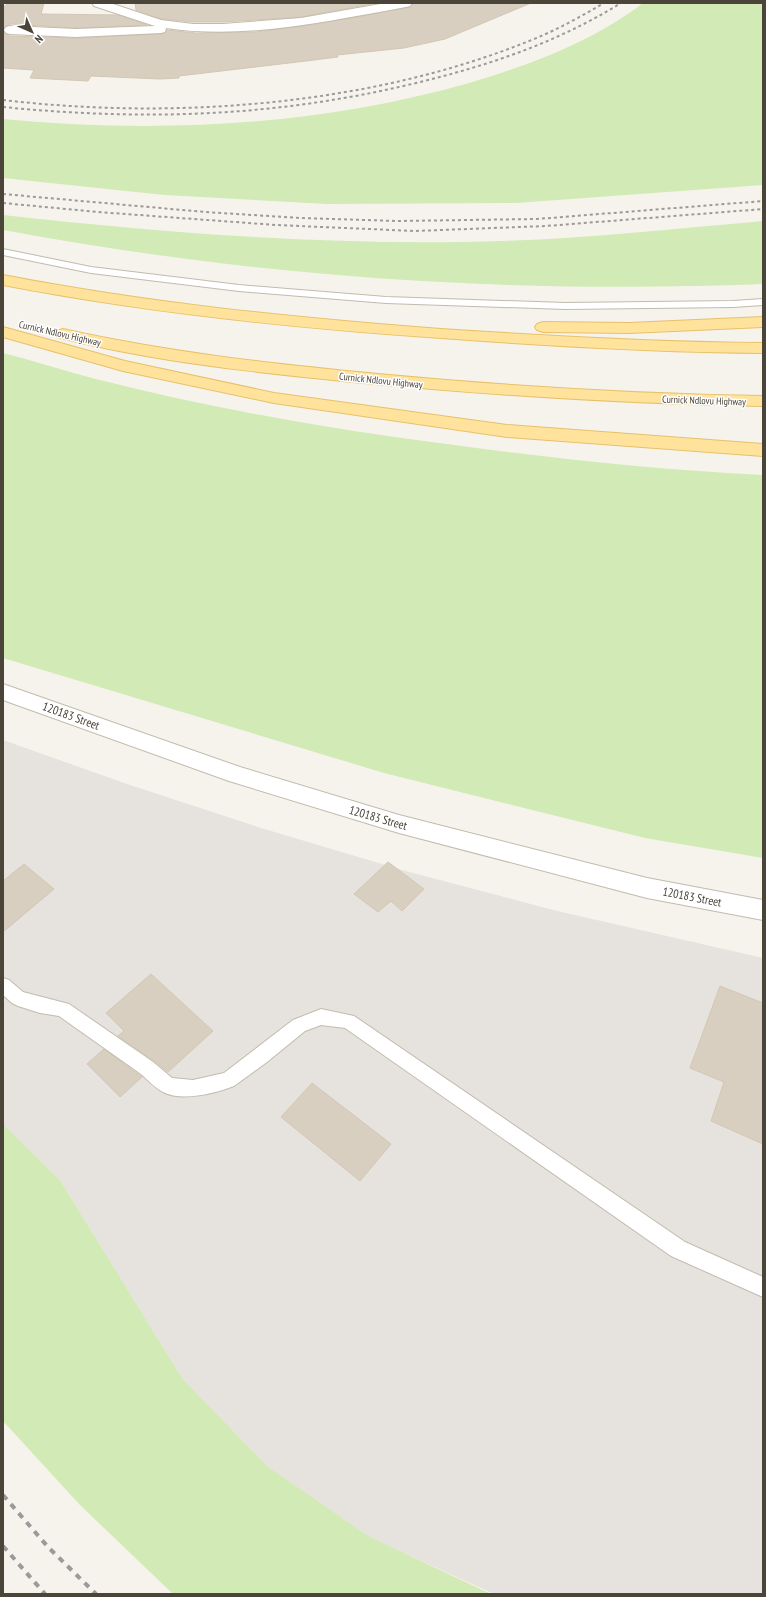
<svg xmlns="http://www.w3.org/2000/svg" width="766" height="1597" font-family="'PT Sans Narrow',sans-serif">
<rect width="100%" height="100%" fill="#f6f3ec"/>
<path fill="#e6e2dd" d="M3 740 127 784 261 828 402 870 553 910 763 958V1594H494L367 1536 267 1466 182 1378 60 1180 3 1124Z"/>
<path fill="#d2eab5" d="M643 3H763V185L516 203 326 204 164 195 3 178V119C159 134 318 126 469 83 530 65 592 42 643 3Z
M3 215C155 232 308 244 461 242 562 241 663 230 763 221V284C506 294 256 277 3 230Z
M3 353C34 361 65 371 96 379 214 409 334 430 454 445 557 459 660 470 763 475V858L645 838 384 773 3 658Z
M3 1124 60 1180 182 1378 267 1466 368 1536 491 1594H173L80 1505 3 1421Z"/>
<path fill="#d8cfc1" stroke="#d3c7b4" d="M7 3H44L41 14 118 15 147 25 76 28 10 24 6 26 3 29V6H6Z
M135 3H377L301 17 223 22H193L161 19 136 10Z
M413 3H531L445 39 404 48 337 55 338 57 306 61 179 76V78L160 79 91 76 88 81 30 78 34 70 3 68V31L6 34 10 36 76 38 161 34 165 33 167 30 196 33 256 32 317 24 406 8 411 7Z
M388 862 424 889 402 911 391 901 378 912 354 894Z
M24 864 54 889 3 932V881Z
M151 974 213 1031 168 1072 157 1063 118 1036 124 1031 106 1013Z
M720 986 763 1003V1144L711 1121 724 1082 690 1068Z
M104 1049 142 1077 120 1097 87 1064Z
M312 1083 391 1144 360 1181 281 1117Z"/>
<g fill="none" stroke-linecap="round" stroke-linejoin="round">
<defs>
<path id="service" d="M3 249 91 267 239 285 386 297 565 303 733 301 763 299V305L733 307 565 309 386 303 239 291 91 273 3 255Z
M3 978 9 980 23 992 69 1004 153 1062 172 1078 193 1080 224 1073 293 1020 321 1009 354 1016 685 1242 763 1277V1297L671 1256 345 1028 321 1025 305 1031 267 1062 234 1086C216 1093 182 1102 163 1092 154 1087 148 1080 141 1074L59 1016 40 1013 18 1006 12 1003 3 995Z"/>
<path id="minor" d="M92 3H110L161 20 193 24H223L301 18 386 3H412L410 6 406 7C327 21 246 40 166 28L165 32 161 33 76 37 10 34 6 33 4 30 6 27 10 26 76 29 155 26 94 6Z
M3 684 240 767 399 815 647 878 763 900V920L647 898 399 833 229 781 3 700Z"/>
<path id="primary" d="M3 275C148 303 294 318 441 329 548 336 655 342 763 343V353C655 352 549 346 441 338 294 328 148 313 3 285Z
M763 317V327L629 333 543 332 537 330 535 327 537 324 543 322 629 323Z
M3 327 125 361 274 393 507 425 763 444V456L507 437 274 403 123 371 3 337Z
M63 329C167 352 272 364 378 374 506 386 634 394 763 396V406C626 404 490 395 353 382 254 372 154 362 57 337L55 334 57 331Z"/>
</defs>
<use href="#service" stroke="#c2bbae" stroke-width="2"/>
<use href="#minor" stroke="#c2bbae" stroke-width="2"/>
<use href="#primary" stroke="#e6c16a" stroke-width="2"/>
<use href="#service" fill="#fff" fill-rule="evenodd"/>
<use href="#minor" fill="#fff" fill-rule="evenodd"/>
<use href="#primary" fill="#ffe39c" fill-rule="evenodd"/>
<path stroke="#9a9a9a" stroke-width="2" stroke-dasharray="3 3" stroke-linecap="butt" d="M3 100C174 120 368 106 529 41 555 31 580 17 604 3
M3 107C146 121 276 117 416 83 490 65 556 43 621 3
M3 194 205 212 301 218 397 221 537 219 763 201
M3 203 98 212 276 225 415 231 546 226 763 209"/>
<path stroke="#9a9a9a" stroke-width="4" stroke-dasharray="6 6" stroke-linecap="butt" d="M3 1495 48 1547 96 1594
M3 1546 45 1594"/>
</g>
<g text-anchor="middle" stroke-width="3" stroke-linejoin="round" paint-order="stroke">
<g font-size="10" fill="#4b4439" stroke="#fff">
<text transform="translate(60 333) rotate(13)" y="4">Curnick Ndlovu Highway</text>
<text transform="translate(381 380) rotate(6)" y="4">Curnick Ndlovu Highway</text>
<text transform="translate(704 400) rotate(2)" y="4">Curnick Ndlovu Highway</text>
</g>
<g font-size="12" fill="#4b4439" stroke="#fff">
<text transform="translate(71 716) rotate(20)" y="4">120183 Street</text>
<text transform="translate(378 818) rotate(16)" y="4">120183 Street</text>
<text transform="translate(692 897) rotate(11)" y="4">120183 Street</text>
</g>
</g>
<rect width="766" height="1597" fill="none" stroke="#4b4439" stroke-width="8"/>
<g transform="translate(32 32) rotate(135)" stroke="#ffffff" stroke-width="3" paint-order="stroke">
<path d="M0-3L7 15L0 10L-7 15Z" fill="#4b4439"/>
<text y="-6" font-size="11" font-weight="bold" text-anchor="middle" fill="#4b4439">N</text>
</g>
</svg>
